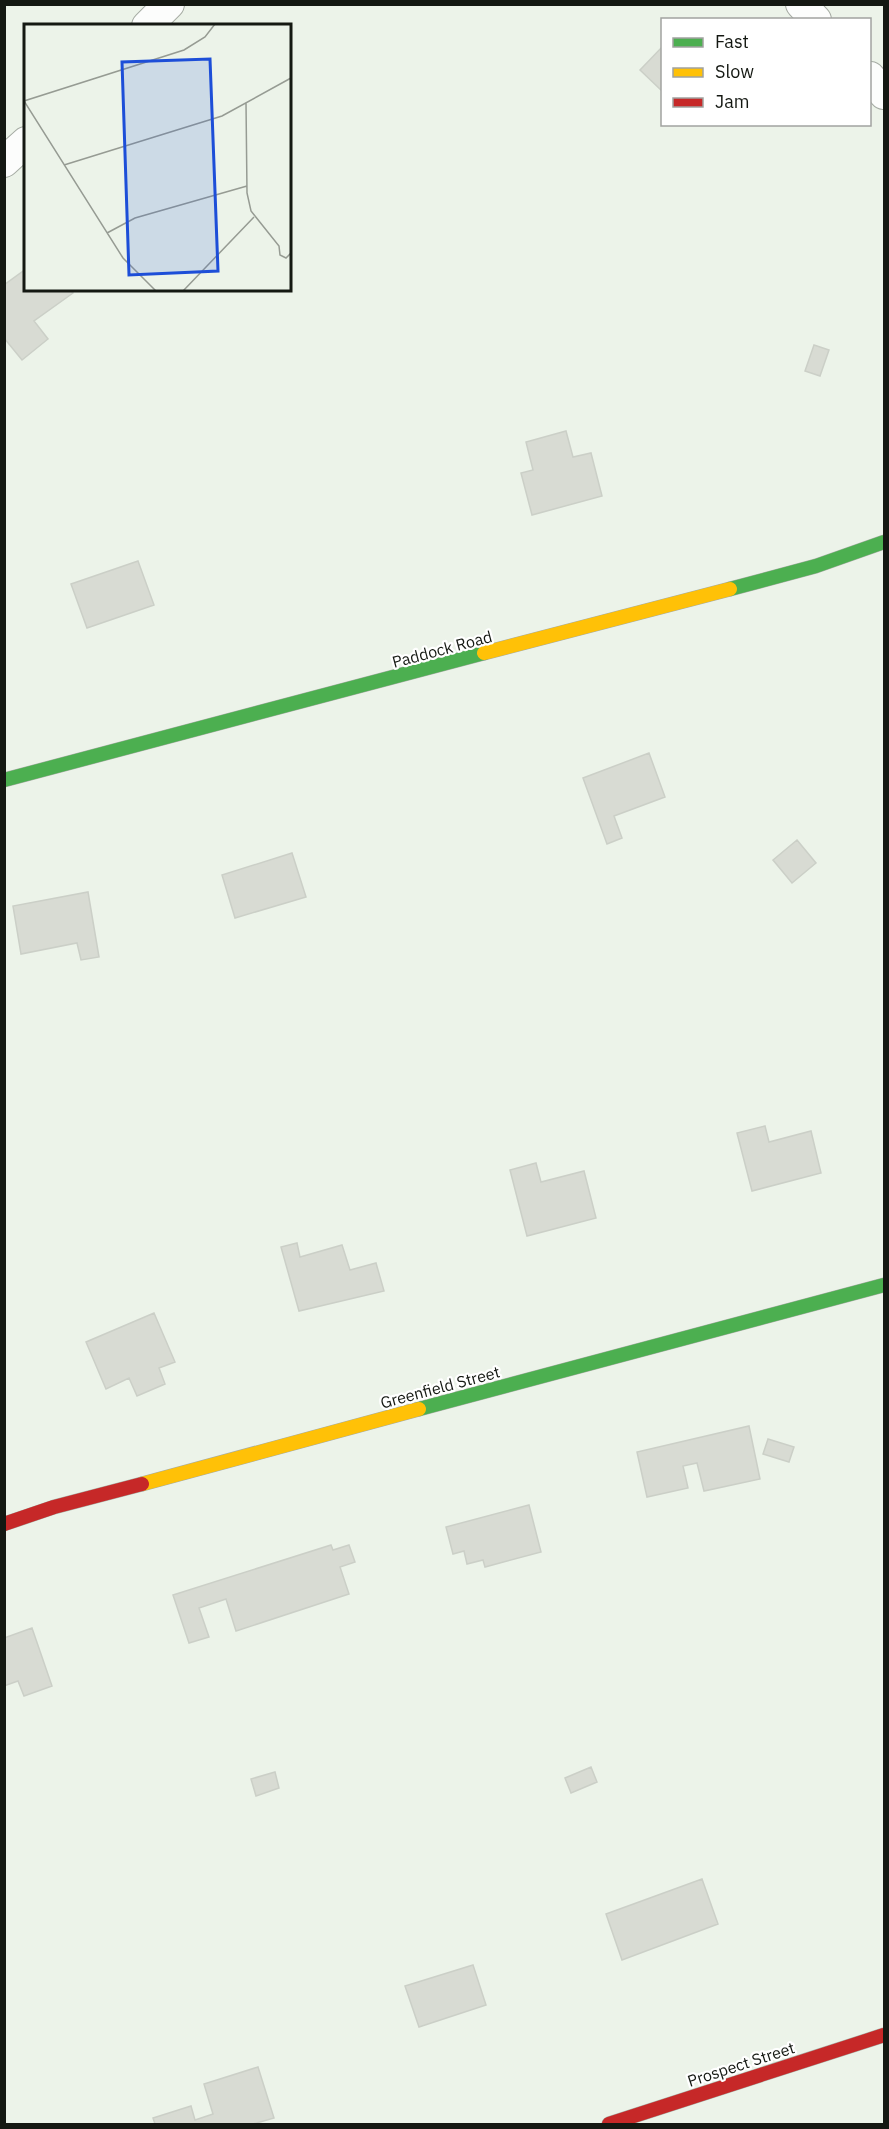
<svg xmlns="http://www.w3.org/2000/svg" width="889" height="2129" font-family="'IBM Plex Sans',sans-serif">
<rect width="100%" height="100%" fill="#ecf3e9"/>
<path fill="#d8dbd3" stroke="#cbcfc7" stroke-width="1.5" d="M662 47V91L640 70Z
M26 269V290H70L73 293 34 321 48 339 22 360 4 338V285Z
M814 345 829 350 820 376 805 371Z
M566 431 573 457 591 453 602 496 532 515 521 473 533 470 526 442Z
M138 561 154 605 87 628 71 584Z
M649 753 665 797 614 816 622 838 607 844 583 778Z
M797 840 816 863 792 883 773 860Z
M292 853 306 897 235 918 222 875Z
M88 892 99 957 81 960 77 943 21 954 13 906Z
M765 1126 769 1142 811 1131 821 1173 752 1191 737 1133Z
M536 1163 541 1182 584 1171 596 1218 527 1236 510 1170Z
M297 1243 300 1257 342 1245 350 1270 376 1263 384 1291 299 1311 281 1247Z
M154 1313 175 1362 159 1368 165 1384 137 1396 129 1378 106 1389 86 1342Z
M749 1426 760 1479 704 1491 697 1463 683 1466 688 1488 647 1497 637 1452Z
M768 1439 794 1447 789 1462 763 1454Z
M529 1505 541 1552 485 1567 483 1560 467 1564 464 1551 453 1554 446 1527Z
M331 1545 333 1550 349 1545 355 1562 340 1567 349 1594 236 1631 226 1599 199 1608 209 1637 189 1643 173 1595Z
M32 1628 52 1686 24 1696 18 1681 4 1686V1638Z
M591 1767 597 1782 571 1793 565 1778Z
M275 1772 279 1788 256 1796 251 1779Z
M702 1879 718 1924 622 1960 606 1914Z
M473 1965 486 2005 419 2027 405 1986Z
M258 2067 274 2118 253 2124H155L153 2118 191 2106 195 2120 213 2114 204 2084Z"/>
<g fill="none" stroke-linecap="round" stroke-linejoin="round">
<defs>
<path id="street" d="M801 4 816 20
M147 26 169 4
M870 77 884 94
M4 162 26 142"/>
<path id="fast" d="M730 589 816 566 884 542
M4 780 484 653
M419 1409 884 1285"/>
<path id="slow" d="M484 653 730 589
M142 1484 419 1409"/>
<path id="jam" d="M4 1524 54 1507 142 1484
M609 2124 884 2035"/>
</defs>
<use href="#street" stroke="#a6aca4" stroke-width="32"/>
<use href="#fast" stroke="#a6aca4" stroke-width="15"/>
<use href="#slow" stroke="#a6aca4" stroke-width="15"/>
<use href="#jam" stroke="#a6aca4" stroke-width="15"/>
<use href="#street" stroke="#fcfdfc" stroke-width="30"/>
<use href="#fast" stroke="#4caf50" stroke-width="14"/>
<use href="#slow" stroke="#ffc107" stroke-width="14"/>
<use href="#jam" stroke="#c62828" stroke-width="14"/>
</g>
<g text-anchor="middle" stroke-width="4.5" stroke-linejoin="round" paint-order="stroke">
<g font-size="16" fill="#141812" stroke="#fff">
<text transform="translate(442 649) rotate(-15)" y="6">Paddock Road</text>
<text transform="translate(440 1387) rotate(-15)" y="6">Greenfield Street</text>
<text transform="translate(741 2064) rotate(-18)" y="6">Prospect Street</text>
</g>
</g>
<g transform="translate(24 24)">
<rect width="267" height="267" fill="#ecf3e9"/>
<path fill="none" stroke="#969b93" stroke-width="1.5" d="M222 79 223 169 227 187 255 222 256 231 262 234 267 229M40 141 198 92 267 54M83 209 111 194 223 162M132 267 99 234 0 77 160 26 181 13 191 0M159 267 230 193"/>
<path fill="#1d4ed8" fill-opacity="0.15" stroke="#1d4ed8" stroke-width="3" d="M186 35 194 247 105 251 98 38Z"/>
<rect width="267" height="267" fill="none" stroke="#141812" stroke-width="3"/>
</g>
<rect width="889" height="2129" fill="none" stroke="#141812" stroke-width="12"/>
<rect x="661" y="18" width="210" height="108" fill="#ffffff" stroke="#a1a3a0" stroke-width="1.5"/>
<rect x="673" y="38" width="30" height="9" fill="#4caf50" stroke="#a1a3a0" stroke-width="1.5"/>
<text x="715" y="48" font-size="18" fill="#141812">Fast</text>
<rect x="673" y="68" width="30" height="9" fill="#ffc107" stroke="#a1a3a0" stroke-width="1.5"/>
<text x="715" y="78" font-size="18" fill="#141812">Slow</text>
<rect x="673" y="98" width="30" height="9" fill="#c62828" stroke="#a1a3a0" stroke-width="1.5"/>
<text x="715" y="108" font-size="18" fill="#141812">Jam</text>
</svg>
